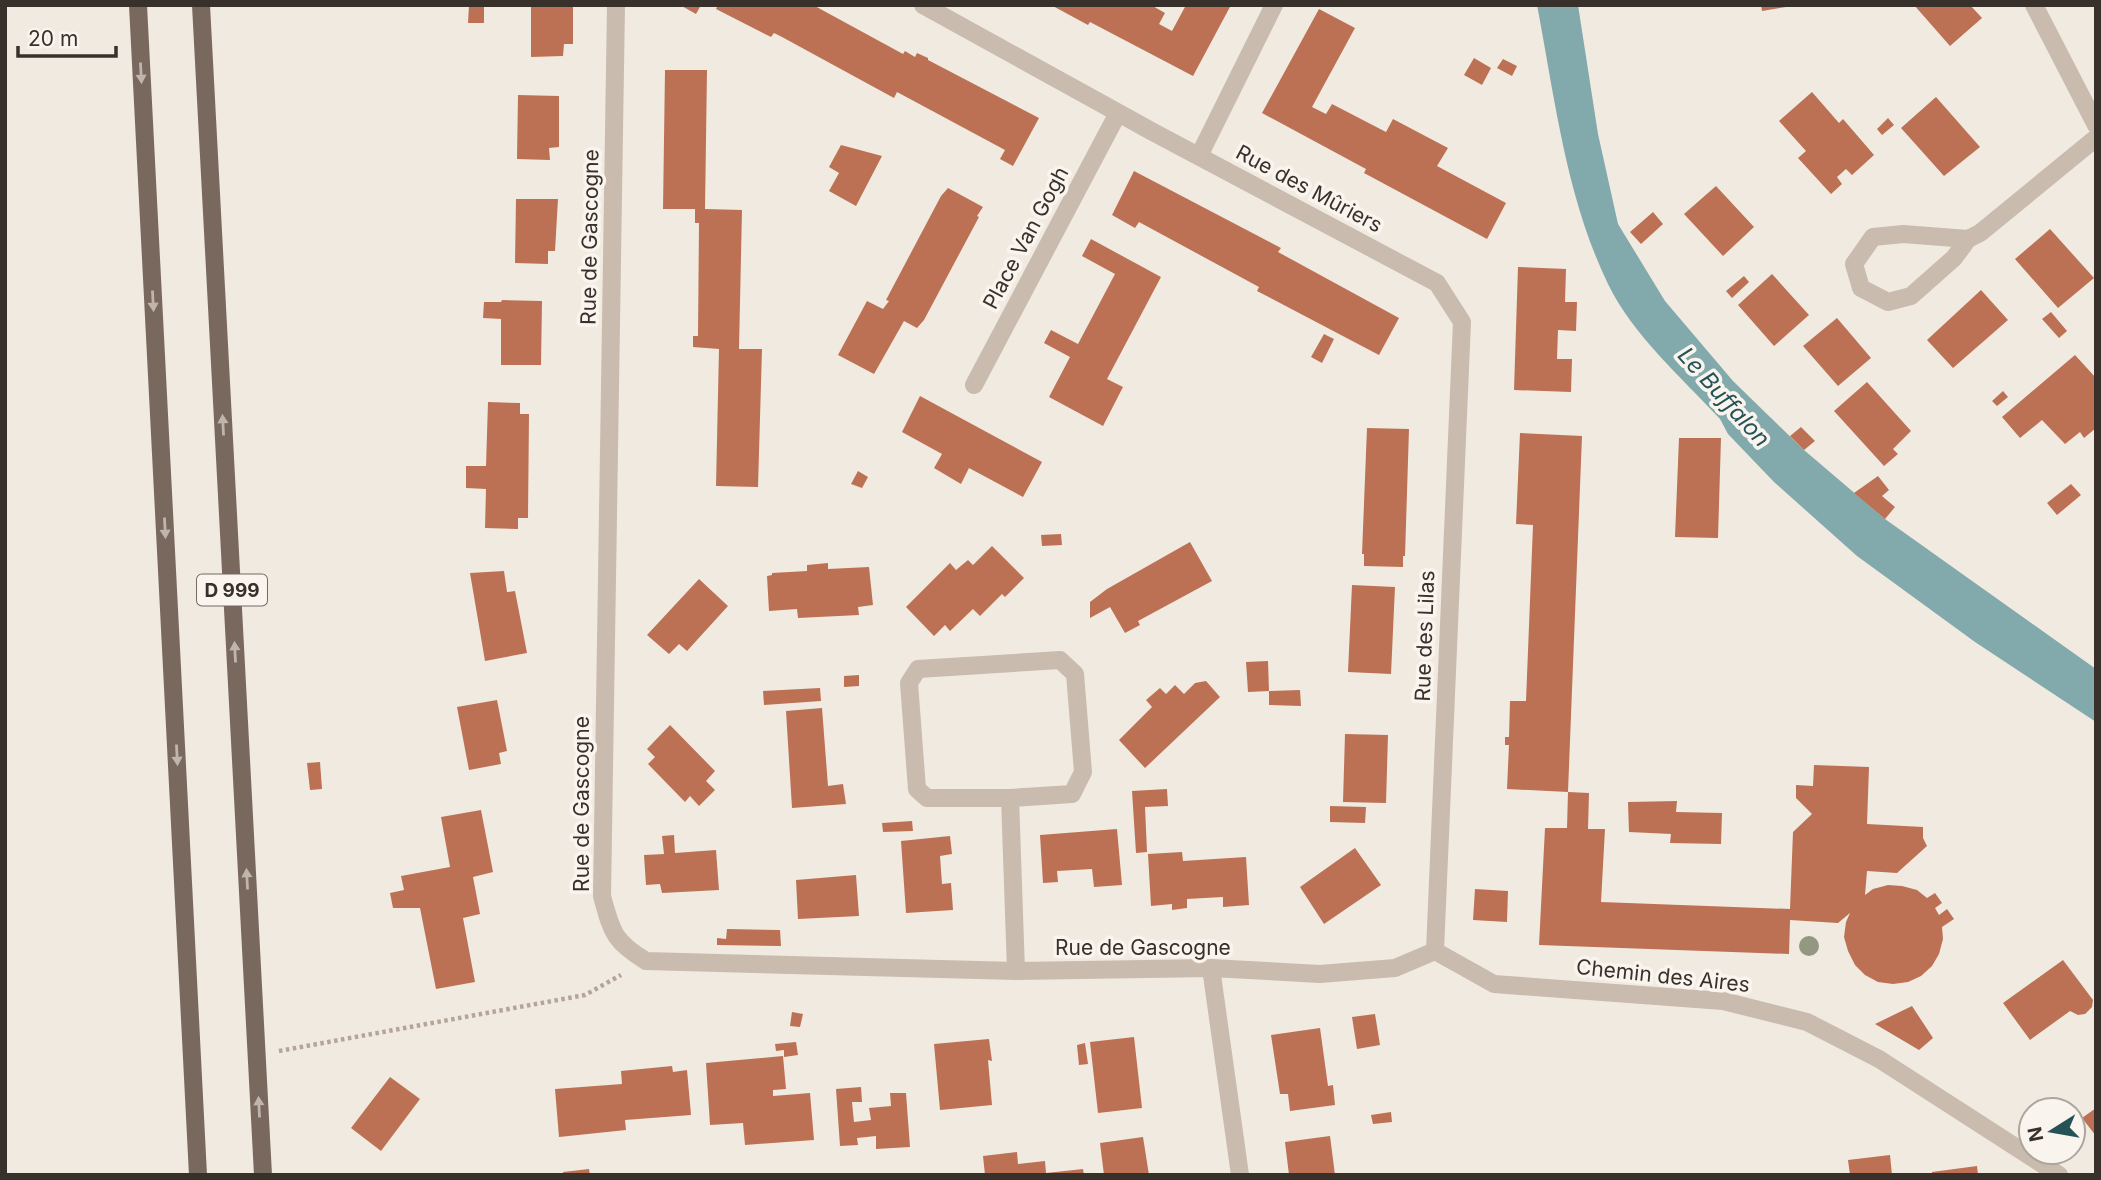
<svg xmlns="http://www.w3.org/2000/svg" width="2101" height="1180" font-family="Inter,sans-serif">
<rect width="100%" height="100%" fill="#f1eae1"/>
<path fill="#82a9ac" d="M1537 5H1578L1598 134 1618 224 1665 301 1733 381 1804 450 1885 519 2096 669V722L1975 642 1857 556 1774 482 1728 434 1720 419C1682 378 1632 334 1608 284 1566 197 1555 99 1537 5Z"/>
<path fill="#bc7154" d="M469 5H484V23H468Z
M531 5H573V44H564L563 56 531 57Z
M680 5H701L696 14Z
M718 5H813L903 54 905 51 915 57 917 53 928 58V60L1039 118 1013 166 1000 159 1005 150 897 92 894 98 782 37 774 33 771 37 716 9Z
M1051 5H1151L1165 13 1159 24 1172 31 1186 5H1231L1193 76 1090 22 1088 25Z
M1761 5H1786V7L1762 11Z
M1914 5H1970L1982 18 1950 46Z
M1319 9 1355 28 1312 107 1326 114 1332 104 1386 132 1393 119 1448 148 1437 166 1506 203 1487 239 1364 173 1366 169 1262 113Z
M1474 58 1491 68 1482 85 1464 75Z
M1503 59 1517 66 1512 76 1497 68Z
M665 70H707L705 209 742 210 739 349H762L758 487 716 486 719 349 693 347V336H698L699 223H695V209H663Z
M1812 92 1839 123 1843 119 1874 155 1852 175 1846 169 1837 177 1842 184 1831 194 1798 158 1806 151 1779 121Z
M518 95 559 96V147L549 148 550 160 517 159Z
M1936 97 1980 147 1944 176 1901 128Z
M1888 118 1894 125 1882 135 1877 129Z
M841 145 882 156 856 206 829 191 839 173 829 167Z
M1134 171 1281 248 1278 252 1399 318 1379 355 1257 291 1259 287 1139 222 1135 228 1112 215Z
M1716 186 1754 227 1723 256 1684 214Z
M948 188 983 207 977 216 979 217 924 320 917 328 904 321 874 374 838 355 867 301 883 309 889 301 886 300 941 196Z
M516 199H558L555 251H548V264L515 263Z
M1653 212 1663 224 1641 244 1630 232Z
M2050 229 2094 278 2058 308 2015 259Z
M1091 239 1161 277 1107 379 1123 387 1103 426 1049 397 1070 357 1044 343 1051 330 1078 344 1115 274 1082 256Z
M1518 267 1566 269 1565 302H1577L1576 331 1558 330 1557 359H1572L1571 392 1514 390Z
M1772 274 1809 315 1774 346 1738 305Z
M1744 276 1749 282 1732 298 1726 291Z
M1981 290 2008 320 1953 368 1927 340Z
M502 300 542 301 541 365H501V319L483 318 484 302H501Z
M2051 312 2067 331 2059 338 2042 319Z
M1837 318 1871 358 1838 386 1803 346Z
M1324 334 1334 339 1322 363 1311 357Z
M2075 355 2096 378V428L2084 438 2080 432 2065 444 2042 420 2020 438 2002 417Z
M1867 382 1911 431 1893 449 1898 454 1884 466 1834 411Z
M2003 391 2008 397 1997 406 1992 401Z
M920 396 1042 462 1023 497 969 468 961 484 934 468 942 454 902 432Z
M488 402 520 403V414H529L528 518H518V529L485 528 486 489 466 488V466H486Z
M1801 427 1815 441 1804 450 1790 436Z
M1367 428 1409 429 1405 556H1403V567L1364 566V554H1362Z
M1520 433 1582 436 1568 792 1507 789 1509 745H1505V737H1509L1510 701H1526L1533 525 1516 524Z
M1679 438H1721L1718 538 1675 537Z
M858 471 868 477 862 488 851 484Z
M1878 476 1889 490 1882 496 1895 507 1885 519 1854 493Z
M2071 484 2081 495 2057 515 2047 503Z
M1061 534 1062 545 1042 546 1041 535Z
M1190 542 1212 581 1138 621 1140 625 1125 633 1110 607 1090 618V602L1107 589Z
M992 546 1024 578 1005 597 1002 594 980 616 973 609 950 631 945 625 934 636 906 607 950 563 956 570 968 560 973 565Z
M828 563V569L869 567 873 605 858 607 859 615 798 618 797 609 769 611 767 576 772 575V573L807 571V565Z
M504 571 507 592 515 591 527 653 485 661 470 573Z
M699 579 728 606 687 651 679 644 669 654 647 635Z
M1352 585 1395 587 1391 674 1348 672Z
M1268 661 1269 691 1248 692 1246 662Z
M859 675V686L844 687V676Z
M1206 681 1220 697 1145 768 1119 740 1152 707 1146 700 1160 688 1166 694 1175 685 1184 694 1195 683Z
M820 688 821 701 764 705 763 691Z
M1300 690 1301 706 1269 705V691Z
M497 700 507 751 499 753 501 764 469 770 457 707Z
M822 708 828 786 843 784 846 804 792 808 786 711Z
M670 725 715 771 706 781 715 790 699 806 690 796 685 802 648 764 655 757 647 749Z
M1345 734 1388 735 1386 803 1343 802Z
M320 762 322 789 310 790 307 763Z
M1814 765 1869 767 1867 824 1923 827V838L1927 846 1897 873 1867 871 1865 895 1873 889 1888 885 1902 886 1917 890 1927 898 1935 893 1942 903 1935 908 1939 915 1947 909 1954 919 1942 927 1943 939 1939 954 1932 966 1921 976 1908 982 1893 984 1878 982 1865 975 1855 965 1848 951 1844 937 1846 922 1850 913 1838 923 1790 920 1789 954 1539 945 1545 828H1567L1568 792 1589 793 1588 829H1605L1601 902 1790 909 1793 832 1812 814 1796 798V785L1813 786Z
M1167 789 1168 806 1145 807 1147 852 1136 853 1132 791Z
M1677 801 1676 812 1722 813 1721 844 1670 843 1671 834 1629 832 1628 802Z
M1330 806 1366 807 1365 823 1330 822Z
M481 810 493 872 473 877 480 914 463 918 475 982 436 989 420 908H393L390 893 404 890 401 876 450 867 441 817Z
M912 821 913 831 883 832 882 823Z
M1117 829 1122 885 1094 887 1092 869 1057 871 1058 882 1043 883 1040 835Z
M674 835 675 853 716 850 719 890 662 893 660 884 646 885 644 855 664 854 662 836Z
M950 836 952 854 940 856 942 884 951 883 953 910 906 913 901 841Z
M1355 848 1381 885 1324 924 1300 887Z
M1182 852 1183 861 1246 857 1249 905 1223 907V897L1187 899V908L1172 910V904L1151 906 1148 854Z
M856 875 859 916 798 919 796 880Z
M1475 889 1508 891 1507 922 1473 920Z
M727 929 780 930 781 946 717 945V938L726 939Z
M2063 960 2093 1000 2092 1007 2085 1014 2078 1015 2070 1011 2030 1040 2003 1003Z
M1912 1006 1933 1038 1919 1050 1875 1024Z
M792 1012 803 1014 800 1027 790 1026Z
M1375 1014 1380 1045 1357 1049 1352 1017Z
M1320 1028 1328 1086 1333 1085 1335 1105 1290 1111 1288 1094H1280L1271 1035Z
M1134 1037 1142 1108 1098 1113 1090 1042Z
M989 1039 992 1061 988 1060 992 1105 940 1110 934 1044Z
M796 1042 798 1055 784 1057V1050L776 1051 775 1044Z
M1085 1043 1088 1064 1079 1065 1077 1045Z
M783 1056 786 1089 773 1090V1096L810 1093 814 1140 745 1145 743 1123 710 1125 706 1063Z
M672 1066 673 1072 687 1070 691 1115 625 1120 626 1130 559 1137 555 1089 622 1084 621 1071Z
M390 1077 420 1099 381 1151 351 1128Z
M861 1087 862 1102H852L854 1122 871 1120 869 1108 891 1106 890 1093H906L910 1147 876 1149V1136L857 1138 858 1145 840 1146 836 1089Z
M2096 1108V1136L2082 1118Z
M1391 1112 1392 1122 1373 1124 1371 1115Z
M1330 1136 1335 1175H1289L1285 1142Z
M1143 1137 1149 1175H1104L1100 1143Z
M1017 1152 1018 1164 1045 1161 1046 1173 1083 1169 1084 1175H985L983 1156Z
M1890 1155 1892 1175H1850L1848 1160Z
M1977 1166 1978 1175H1932V1172Z
M589 1169 590 1175H563V1172Z"/>
<g fill="none" stroke-linecap="round" stroke-linejoin="round">
<path stroke="#b5a598" stroke-width="4.5" stroke-dasharray="3.5 3.5" stroke-linecap="butt" d="M279 1051 585 995 621 975"/>
<path stroke="#c9bbad" stroke-width="18" d="M616 5 602 896C612 932 613 941 646 961L1016 971 1211 968 1320 974 1395 968 1435 951
M923 5 1153 132 1437 283 1462 322 1435 951
M2034 5 2096 125
M1199 156 1274 5
M1968 239 1903 234 1873 237 1854 264 1861 288 1888 302 1911 296 1954 258 1968 239 1980 233 2096 138
M974 385 1118 113
M1010 798H927L917 789 909 683 918 669 1060 660 1075 674 1083 772 1072 794 1010 798 1016 971
M1435 951 1494 984 1723 1001 1807 1022 1879 1059 2059 1175
M1211 968 1240 1175"/>
<path stroke="#79685e" stroke-width="18" d="M138 5 198 1175
M201 5 263 1175"/>
</g>
<circle fill="#939880" cx="1809" cy="946" r="10"/>
<defs><path id="oneway-solid" d="M-6-.8H1V-3.2L6.5 0L1 3.2V.8H-6Z" transform="scale(1.75)"/></defs>
<g fill="#bfb5ad">
<use href="#oneway-solid" transform="translate(141 73) rotate(87)"/>
<use href="#oneway-solid" transform="translate(153 301) rotate(87)"/>
<use href="#oneway-solid" transform="translate(223 425) rotate(-93)"/>
<use href="#oneway-solid" transform="translate(165 528) rotate(87)"/>
<use href="#oneway-solid" transform="translate(235 652) rotate(-93)"/>
<use href="#oneway-solid" transform="translate(177 755) rotate(87)"/>
<use href="#oneway-solid" transform="translate(247 879) rotate(-93)"/>
<use href="#oneway-solid" transform="translate(259 1107) rotate(-93)"/>
</g>
<g text-anchor="middle" stroke-width="7" stroke-linejoin="round" paint-order="stroke">
<rect fill="#f9f4ed" stroke="#726b65" stroke-width="2" x="197" y="574.5" width="70" height="31" rx="5"/>
<g font-size="19" font-weight="bold" fill="#38302b">
<text x="232" y="597">D 999</text>
</g>
<g font-size="21" fill="#38302b" stroke="#f9f4ed">
<text transform="translate(1309 189) rotate(28)" y="7">Rue des Mûriers</text>
<text transform="translate(590 237) rotate(-89)" y="7">Rue de Gascogne</text>
<text transform="translate(1026 238) rotate(-62)" y="7">Place Van Gogh</text>
<text transform="translate(1425 636) rotate(-88)" y="7">Rue des Lilas</text>
<text transform="translate(582 804) rotate(-90)" y="7">Rue de Gascogne</text>
<text x="1143" y="955">Rue de Gascogne</text>
<text transform="translate(1663 976) rotate(6)" y="7">Chemin des Aires</text>
</g>
<g font-size="23" font-style="italic" fill="#245256" stroke="#f9f4ed">
<text transform="translate(1724 397) rotate(48)" y="8">Le Buffalon</text>
</g>
</g>
<rect width="2101" height="1180" fill="none" stroke="#38302b" stroke-width="14"/>
<g transform="translate(2052 1131) rotate(259)"><circle r="33" fill="#f9f4ed" stroke="#aca69f" stroke-width="2"/>
<path d="M0-5L12 26L0 18L-12 26Z" fill="#245256"/>
<text y="-10" font-size="19" font-weight="bold" text-anchor="middle" fill="#38302b">N</text>
</g>
<path d="M18 46v10h98v-10" fill="none" stroke="#38302b" stroke-width="3.5"/>
<text x="28" y="46" font-size="21" fill="#38302b" stroke="#f9f4ed" stroke-width="5" paint-order="stroke">20 m</text>
</svg>
